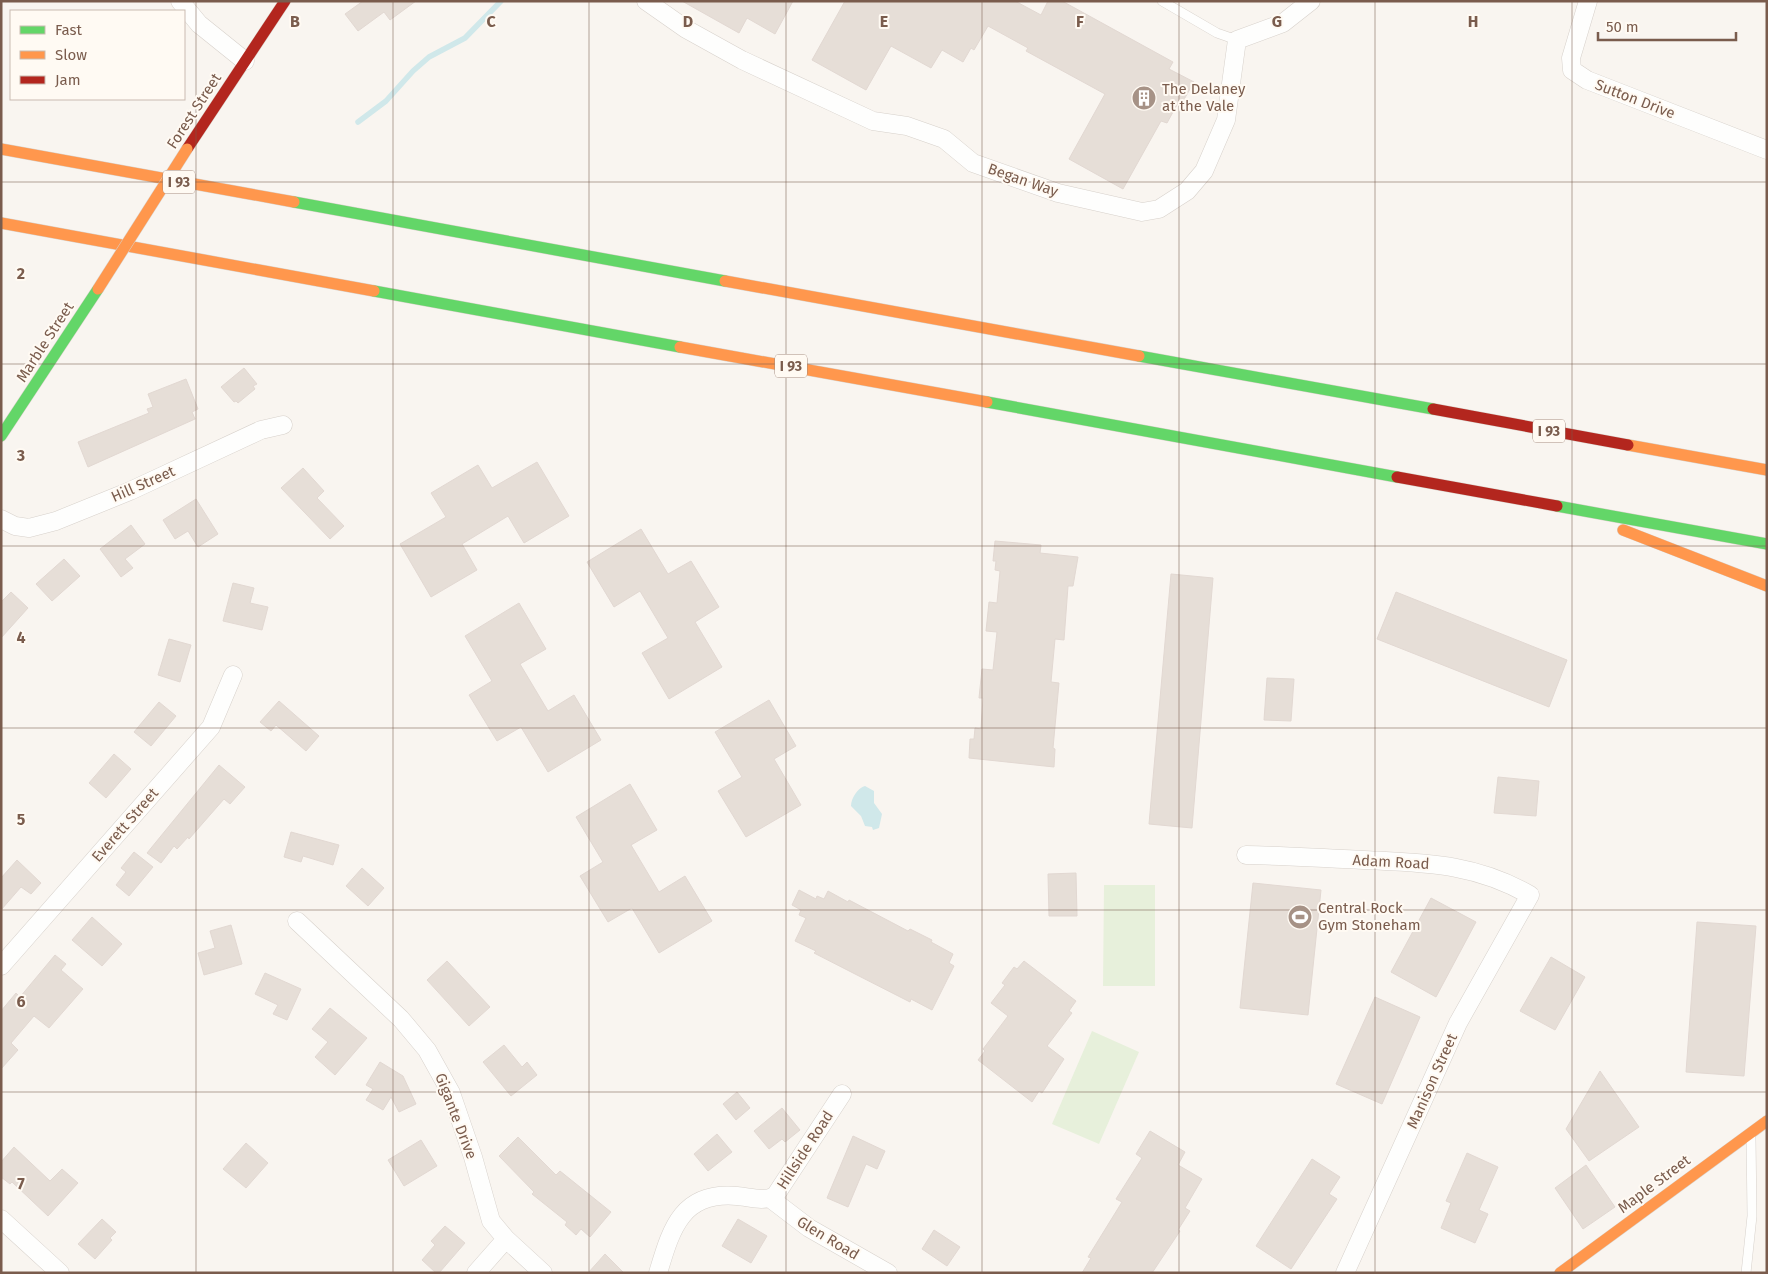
<svg xmlns="http://www.w3.org/2000/svg" width="1768" height="1274" font-family="'Fira Sans',sans-serif">
<rect width="100%" height="100%" fill="#f9f5f0"/>
<path fill="#e7f0db" d="M1104 885H1155V986H1103Z
M1092 1031 1139 1052 1099 1144 1052 1124Z"/>
<path fill="#d0e8ea" d="M865 786 874 791V803L882 814 879 828 873 830 872 827 865 826 861 816 851 806C851 798 858 788 865 786Z"/>
<g fill="none" stroke-linecap="round" stroke-linejoin="round">
<path stroke="#d0e8ea" stroke-width="5.5" d="M358 122 386 101 413 71 429 57 465 38 501 1"/>
</g>
<path fill="#e6ded7" stroke="#e2d8d2" d="M363 1H416L390 20 384 12 358 31 345 14Z
M682 1H793L775 34 747 18 739 33Z
M845 1H1015L1041 15 1048 1H1062L1173 62 1169 69 1194 82 1182 103 1179 101 1167 123 1161 121 1123 189 1069 159 1105 94 1026 51 1028 48 988 26 974 50 971 48 963 62 942 50 931 68 891 46 866 90 812 60Z
M244 368 257 384 253 386 255 389 238 403 236 401 234 402 221 387Z
M186 379 198 409 192 412 195 419 88 467 78 442 149 413 147 409 153 407 148 394Z
M537 462 569 516 524 543 508 516 462 544 477 570 431 597 400 544 446 517 431 493 478 465 492 488Z
M303 468 324 491 317 498 344 526 330 539 281 488Z
M196 499 218 534 198 547 188 531 175 539 163 520Z
M131 525 145 544 125 559 133 568 121 577 100 549Z
M641 529 668 574 691 561 719 607 695 622 722 667 669 699 642 653 668 638 640 591 614 607 587 562Z
M995 541 1041 545 1040 553 1078 557 1073 586H1068L1064 640 1055 639 1051 682 1059 683 1053 748 1055 749 1054 767 969 758 970 739H974L975 728 981 729 983 698H979L982 669 993 670 997 632 986 631 989 602 997 603 1000 571 995 570 996 561H993Z
M64 559 80 576 52 601 36 584Z
M1171 574 1213 578 1192 828 1149 824Z
M233 583 254 588 250 603 268 607 262 630 223 621Z
M11 592 28 608 1 638V602Z
M1396 592 1567 660 1549 707 1377 639Z
M519 603 546 649 520 664 548 711 574 695 601 740 548 772 521 727 497 741 469 695 492 681 465 636Z
M169 639 191 645 180 682 158 675Z
M1267 678 1294 679 1291 721 1264 720Z
M769 700 796 746 774 759 801 805 746 837 718 791 742 777 715 732Z
M279 701 319 736 306 751 276 725 271 731 260 722Z
M159 702 176 716 151 746 134 732Z
M114 754 131 769 106 798 89 783Z
M219 765 245 787 230 804 224 799 189 839 188 837 177 849 174 846 161 863 147 853Z
M1498 777 1539 781 1536 816 1494 813Z
M630 784 657 830 631 845 659 892 685 876 712 921 659 953 632 908 608 922 580 876 603 862 576 817Z
M291 832 339 845 333 865 303 856 301 862 284 857Z
M134 852 153 867 129 896 116 885 126 872 121 868Z
M17 860 41 883 31 894 21 887 1 910V878Z
M362 868 384 888 368 906 346 886Z
M1076 873 1077 916H1049L1048 874Z
M1253 883 1321 890 1308 1015 1240 1008Z
M799 890 816 899 817 896 824 899 828 891 848 902 849 900 908 931 910 929 932 940 931 942 953 954 949 963 954 966 932 1010 911 999 910 1002 857 975 814 953 816 951 795 941 806 918 799 915 801 910 792 905Z
M1431 898 1476 922 1436 997 1391 972Z
M92 917 122 944 102 966 72 940Z
M1697 922 1756 926 1744 1076 1686 1072Z
M231 925 242 964 204 975 198 953 215 948 210 931Z
M55 955 66 964 61 970 83 989 49 1028 34 1016 11 1043 18 1050 1 1069V1011L16 993 20 997Z
M1551 957 1585 977 1555 1030 1520 1011Z
M447 961 490 1007 469 1026 427 980Z
M1024 961 1076 1001 1069 1011 1072 1013 1047 1046 1064 1059 1042 1093 1039 1091 1032 1102 978 1060 985 1051 983 1049 1008 1016 991 1003 1005 985 1002 983 1014 967 1017 969Z
M265 973 301 989 287 1020 273 1014 278 1005 255 994Z
M1375 997 1420 1017 1382 1104 1336 1084Z
M330 1008 367 1038 335 1075 315 1057 328 1042 312 1029Z
M504 1045 522 1067 527 1062 537 1075 511 1096 483 1062Z
M380 1062 403 1076 416 1104 399 1112 391 1097 383 1110 366 1100 373 1089 366 1085Z
M1600 1071 1639 1127 1589 1161 1566 1129Z
M737 1092 750 1108 736 1120 723 1104Z
M782 1108 800 1130 785 1142 782 1139 769 1149 754 1131Z
M1150 1131 1185 1152 1178 1165 1202 1179 1185 1208 1190 1211 1178 1230 1180 1231 1152 1273H1082L1091 1258 1088 1257 1122 1202 1116 1199 1142 1158 1136 1154Z
M717 1134 732 1152 708 1171 694 1154Z
M853 1136 885 1151 877 1169 866 1164 848 1207 827 1198Z
M518 1137 556 1175 560 1171 611 1212 590 1237 581 1229 576 1235 565 1225 567 1222 532 1194 534 1192 499 1156Z
M421 1140 437 1166 404 1186 388 1160Z
M246 1143 268 1163 246 1188 223 1169Z
M14 1147 50 1181 62 1169 78 1183 48 1216 12 1182 10 1184 1 1177V1162Z
M1467 1153 1498 1167 1479 1210 1488 1214 1475 1243 1441 1228 1451 1203 1446 1201Z
M1312 1159 1340 1177 1329 1194 1337 1199 1291 1269 1256 1246Z
M1586 1165 1615 1207 1583 1229 1555 1188Z
M102 1219 116 1232 110 1238 112 1240 95 1259 78 1244Z
M738 1219 767 1236 751 1263 722 1246Z
M445 1226 465 1243 439 1273H436L422 1260 435 1245 431 1241Z
M934 1230 960 1247 947 1266 922 1249Z
M605 1254 624 1273H588Z"/>
<g fill="none" stroke-linecap="round" stroke-linejoin="round">
<defs>
<path id="lane" d="M1162 1 1217 33 1237 40
M1746 1273 1752 1216 1751 1138"/>
<path id="street" d="M180 1 199 24 245 61
M646 1 686 29 742 60 873 121 907 126 944 139 973 163 1058 193 1142 212 1159 209 1187 191 1204 171 1226 120 1237 40 1283 23 1311 1
M1588 1 1571 58 1572 70 1587 80 1767 150
M1 519 15 526 29 528 56 521 130 491 261 430 283 425
M1246 855C1285 856 1325 858 1364 860 1425 863 1474 863 1530 895L1458 1023 1345 1273
M297 921 401 1019 427 1050 451 1093 473 1157 491 1221 506 1239
M1 966 211 727 233 675
M771 1199 809 1228 888 1273
M1 1219 60 1273
M476 1273 506 1239 543 1273
M658 1273C671 1230 681 1191 737 1196 750 1197 763 1202 775 1196L842 1094"/>
<path id="fast" d="M294 202 725 281
M374 291 680 347
M1139 356 1433 409
M987 402 1397 477
M1 436 98 289
M1557 506 1767 544"/>
<path id="slow" d="M1 149 294 202
M1 223 374 291
M725 281 1139 356
M680 347 987 402
M1628 445 1767 470
M1623 530 1767 586
M1560 1273 1767 1121"/>
<path id="jam" d="M187 149 285 1
M1433 409 1628 445
M1397 477 1557 506"/>
</defs>
<use href="#lane" stroke="#d7d1cb" stroke-width="10"/>
<use href="#street" stroke="#d7d1cb" stroke-width="19"/>
<use href="#fast" stroke="#d9d2cb" stroke-width="12"/>
<use href="#slow" stroke="#d9d2cb" stroke-width="12"/>
<use href="#jam" stroke="#d9d2cb" stroke-width="12"/>
<use href="#lane" stroke="#fefefd" stroke-width="9"/>
<use href="#street" stroke="#fefefd" stroke-width="18"/>
<use href="#fast" stroke="#63d668" stroke-width="11"/>
<use href="#slow" stroke="#ff974d" stroke-width="11"/>
<use href="#jam" stroke="#b3261e" stroke-width="11"/>
<defs>
<path id="slow-bridge" d="M98 289 187 149"/>
</defs>
<use href="#slow-bridge" stroke="#d9d2cb" stroke-width="12" stroke-linecap="butt"/>
<use href="#slow-bridge" stroke="#ff974d" stroke-width="11"/>
</g>
<path fill="none" stroke="#7a5c4d" stroke-width="1" stroke-opacity="0.55" d="M196 1V1273M393 1V1273M589 1V1273M786 1V1273M982 1V1273M1179 1V1273M1375 1V1273M1572 1V1273M1 182H1767M1 364H1767M1 546H1767M1 728H1767M1 910H1767M1 1092H1767"/>
<defs>
<symbol id="building-disc" viewBox="-11 -11 22 22"><circle r="9.5" fill="#a69286" stroke="#fffaf3"/><path d="M-4-6H4V6H1V3H-1V6H-4ZM-2.5-4.3h1.7v1.8h-1.7ZM.8-4.3h1.7v1.8H.8ZM-2.5-1h1.7V.8h-1.7ZM.8-1h1.7V.8H.8Z" fill="#fff"/></symbol>
<symbol id="stadium-disc" viewBox="-11 -11 22 22"><circle r="9.5" fill="#a69286" stroke="#fffaf3"/><path d="M0-5a6.5 5 0 1 0 0 10a6.5 5 0 1 0 0-10ZM-3.5-1.8h7v3.6h-7Z" fill="#fff"/></symbol>
</defs>
<g fill-rule="evenodd">
<use href="#building-disc" x="1130" y="84" width="28" height="28"/>
<use href="#stadium-disc" x="1286" y="903" width="28" height="28"/>
</g>
<g text-anchor="middle" stroke-width="4" stroke-linejoin="round" paint-order="stroke">
<g fill="#fffaf3" stroke="#a28b7f" stroke-width="1">
<rect x="163" y="170.5" width="32" height="23" rx="4"/>
<rect x="775" y="354.5" width="32" height="23" rx="4"/>
<rect x="1533" y="419.5" width="32" height="23" rx="4"/>
</g>
<g font-size="14" font-weight="bold" fill="#7a5c4d">
<text x="179" y="187">I 93</text>
<text x="791" y="371">I 93</text>
<text x="1549" y="436">I 93</text>
</g>
<g font-size="15" fill="#7a5c4d" stroke="#fffaf3" text-anchor="start">
<text x="1162" y="94">The Delaney<tspan x="1162" dy="17">at the Vale</tspan></text>
<text x="1318" y="913">Central Rock<tspan x="1318" dy="17">Gym Stoneham</tspan></text>
</g>
<g font-size="15" fill="#7a5c4d" stroke="#fffaf3">
<text transform="translate(1635 99) rotate(21)" y="5">Sutton Drive</text>
<text transform="translate(194 111) rotate(-57)" y="5">Forest Street</text>
<text transform="translate(1023 180) rotate(19)" y="5">Began Way</text>
<text transform="translate(45 342) rotate(-57)" y="5">Marble Street</text>
<text transform="translate(143 484) rotate(-24)" y="5">Hill Street</text>
<text transform="translate(125 825) rotate(-49)" y="5">Everett Street</text>
<text transform="translate(1391 862) rotate(3)" y="5">Adam Road</text>
<text transform="translate(1432 1081) rotate(-66)" y="5">Manison Street</text>
<text transform="translate(456 1116) rotate(69)" y="5">Gigante Drive</text>
<text transform="translate(805 1150) rotate(-57)" y="5">Hillside Road</text>
<text transform="translate(1654 1184) rotate(-37)" y="5">Maple Street</text>
<text transform="translate(828 1238) rotate(31)" y="5">Glen Road</text>
</g>
</g>
<g font-size="16" text-anchor="middle" font-weight="bold" fill="#7a5c4d" stroke="#fffaf3" stroke-width="4" stroke-linejoin="round" paint-order="stroke">
<text x="295" y="27">B</text>
<text x="491" y="27">C</text>
<text x="688" y="27">D</text>
<text x="884" y="27">E</text>
<text x="1080" y="27">F</text>
<text x="1277" y="27">G</text>
<text x="1473" y="27">H</text>
<text x="21" y="279">2</text>
<text x="21" y="461">3</text>
<text x="21" y="643">4</text>
<text x="21" y="825">5</text>
<text x="21" y="1007">6</text>
<text x="21" y="1189">7</text>
</g>
<rect width="1768" height="1274" fill="none" stroke="#7a5c4d" stroke-width="5"/>
<rect x="10" y="10" width="175" height="90" fill="#fffaf3" stroke="#cabbb1"/>
<rect x="20" y="26" width="25" height="8" fill="#63d668" stroke="#cabbb1"/>
<text x="55" y="35" font-size="15" fill="#7a5c4d">Fast</text>
<rect x="20" y="51" width="25" height="8" fill="#ff974d" stroke="#cabbb1"/>
<text x="55" y="60" font-size="15" fill="#7a5c4d">Slow</text>
<rect x="20" y="76" width="25" height="8" fill="#b3261e" stroke="#cabbb1"/>
<text x="55" y="85" font-size="15" fill="#7a5c4d">Jam</text>
<path d="M1598 32v8h138v-8" fill="none" stroke="#7a5c4d" stroke-width="2.5"/>
<text x="1606" y="32" font-size="15" fill="#7a5c4d" stroke="#fffaf3" stroke-width="4" paint-order="stroke">50 m</text>
</svg>
